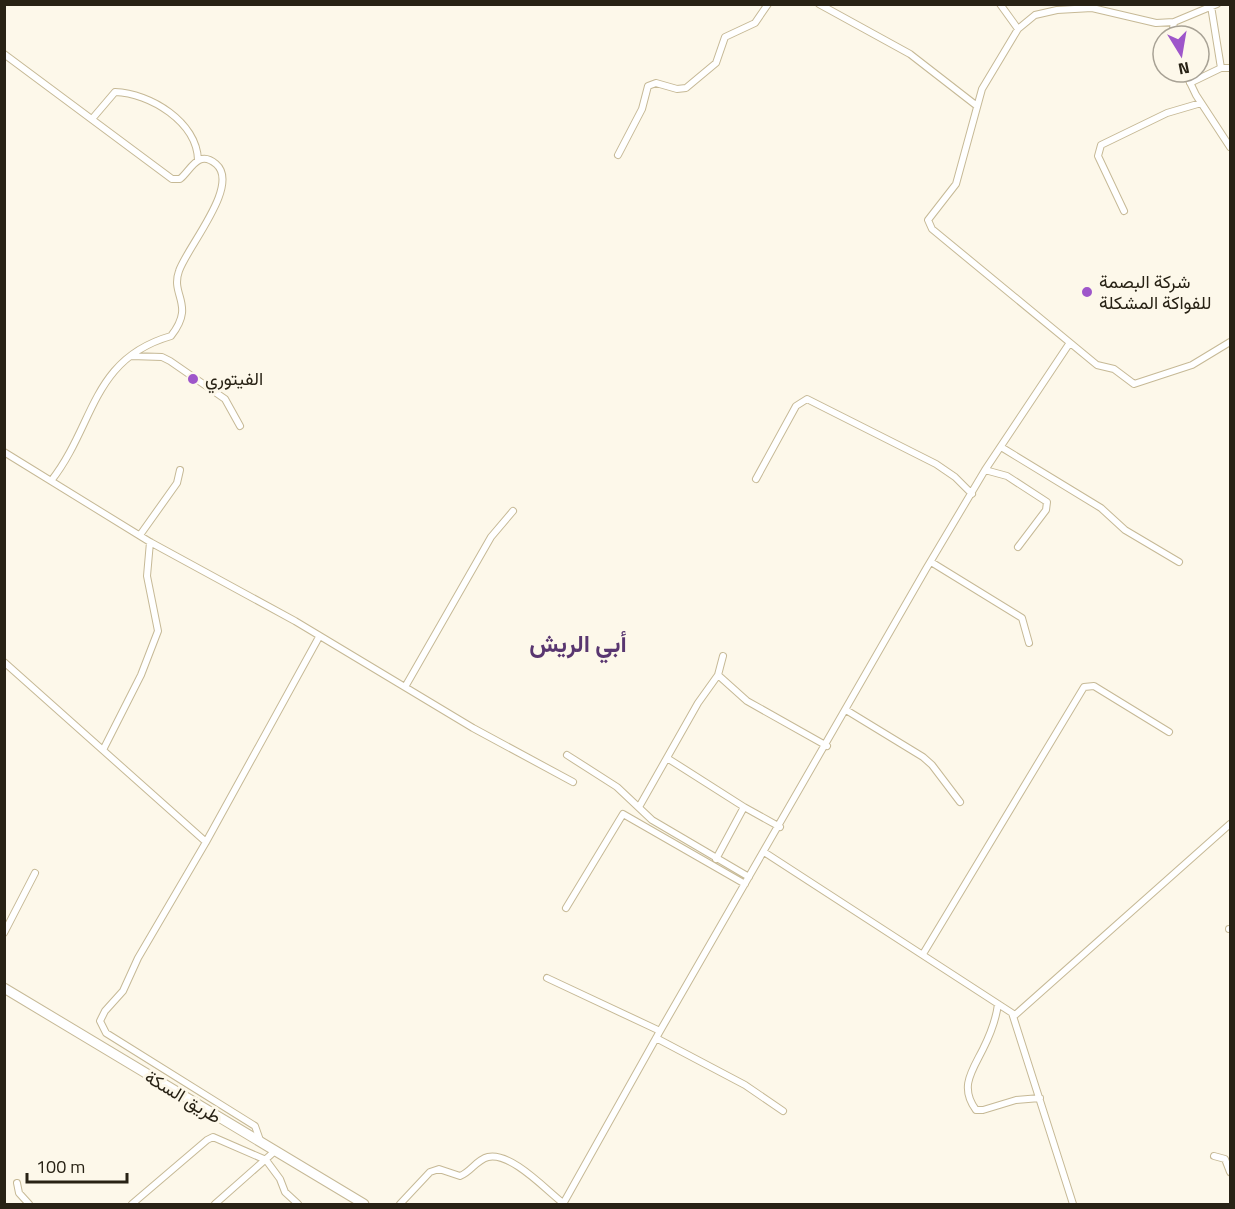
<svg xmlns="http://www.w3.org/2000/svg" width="1235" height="1209" font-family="'Titillium Web',Vazirmatn,sans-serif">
<rect width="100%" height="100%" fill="#fdf8ea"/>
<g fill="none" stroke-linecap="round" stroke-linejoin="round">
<defs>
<path id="minor" d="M819 4 910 54 977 106
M1000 4 1018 29
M1211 6 1221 68H1230
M1174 22 1156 23 1092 8 1057 10 1035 15 1018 29 982 89 956 184 928 220 932 229 1097 365 1114 369 1134 384 1192 365 1230 342
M1172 36 1174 22 1217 4
M4 54 172 179H180C191 170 198 149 216 164 241 185 187 247 179 271 170 296 196 304 171 336 91 359 95 425 51 481
M1185 72 1196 95 1230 147
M1190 83 1221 68
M92 119 115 92C150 93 197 122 198 160
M618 155 642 109 648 86 656 83 677 89 686 88 716 63 725 37 755 23 768 4
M1124 211 1098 156 1101 145 1167 113 1201 103
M131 356 162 357 170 361 225 399 240 426
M1001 447 1101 508 1125 530 1179 562
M4 452 150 542 295 621 473 728 573 782
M985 470 1007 476 1047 502 1046 510 1018 547
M756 479 796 406 807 399 936 464 955 477 972 494
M140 535 177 483 180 470
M931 562 1022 618 1029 643
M723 656 718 675 747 701 827 746
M4 662 206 842 319 637
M405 687 491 537 513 511
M846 710 923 757 932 765 960 802
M103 750 141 675 158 631 147 576 150 542
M567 755 617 787 652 820 749 877
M667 758 744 807
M639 807 698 703 718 675
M206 842 138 958 123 991 105 1011 100 1021 106 1033 255 1126 261 1143
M764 852 1012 1013 1073 1204
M716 859 744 807 780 827
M566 908 623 814 745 884
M1229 929H1230
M4 933 35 873
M923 954 1084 687 1094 686 1169 732
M547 978 660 1031
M998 1004C996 1020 990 1035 983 1049 972 1071 959 1087 976 1110H983L1016 1100 1040 1098
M1014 1016 1230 824
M656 1038 745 1085 783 1111
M1214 1156 1225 1159 1230 1172
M17 1183 19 1193 29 1204
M132 1204 207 1140 213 1137 266 1160 280 1179 285 1192 298 1204
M215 1204 275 1151
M400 1204 430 1172 439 1169 460 1176C471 1172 476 1160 488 1157 511 1152 545 1189 563 1203
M563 1204 660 1031 926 569 985 470 1069 344"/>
<path id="primary" d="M4 988 364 1204"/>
</defs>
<use href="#minor" stroke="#c6b996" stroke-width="8"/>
<use href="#primary" stroke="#c6b996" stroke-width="11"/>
<use href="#minor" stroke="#fff" stroke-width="6"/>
<use href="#primary" stroke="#fff" stroke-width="9"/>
</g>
<g fill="#9e56ca" stroke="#fdf8ea" stroke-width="2">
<circle cx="1087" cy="292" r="6"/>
<circle cx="193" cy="379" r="6"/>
</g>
<g text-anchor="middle" stroke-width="6" stroke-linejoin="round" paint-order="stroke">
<g font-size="18" fill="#282215" stroke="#fdf8ea" text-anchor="start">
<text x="1099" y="288">شركة البصمة<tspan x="1099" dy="21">للفواكة المشكلة</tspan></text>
<text x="205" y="385">الفيتوري</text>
</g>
<g font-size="18" fill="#282215" stroke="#fdf8ea">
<text transform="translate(183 1097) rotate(31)" y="6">طريق السكة</text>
</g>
<g font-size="24" font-weight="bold" fill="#593670" stroke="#fdf8ea">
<text x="578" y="652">أبي الريش</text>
</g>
</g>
<rect width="1235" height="1209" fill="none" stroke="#282215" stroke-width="12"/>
<g transform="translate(1181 54) rotate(169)"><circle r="28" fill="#fdf8ea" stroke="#a8a295" stroke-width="1.5"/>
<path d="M0-4.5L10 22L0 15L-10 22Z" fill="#9e56ca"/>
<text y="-9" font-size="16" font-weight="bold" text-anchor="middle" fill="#282215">N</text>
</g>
<path d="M27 1173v9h100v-9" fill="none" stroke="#282215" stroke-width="3"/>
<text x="36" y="1173" font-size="18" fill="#282215" stroke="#fdf8ea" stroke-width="4.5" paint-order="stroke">100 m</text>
</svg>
